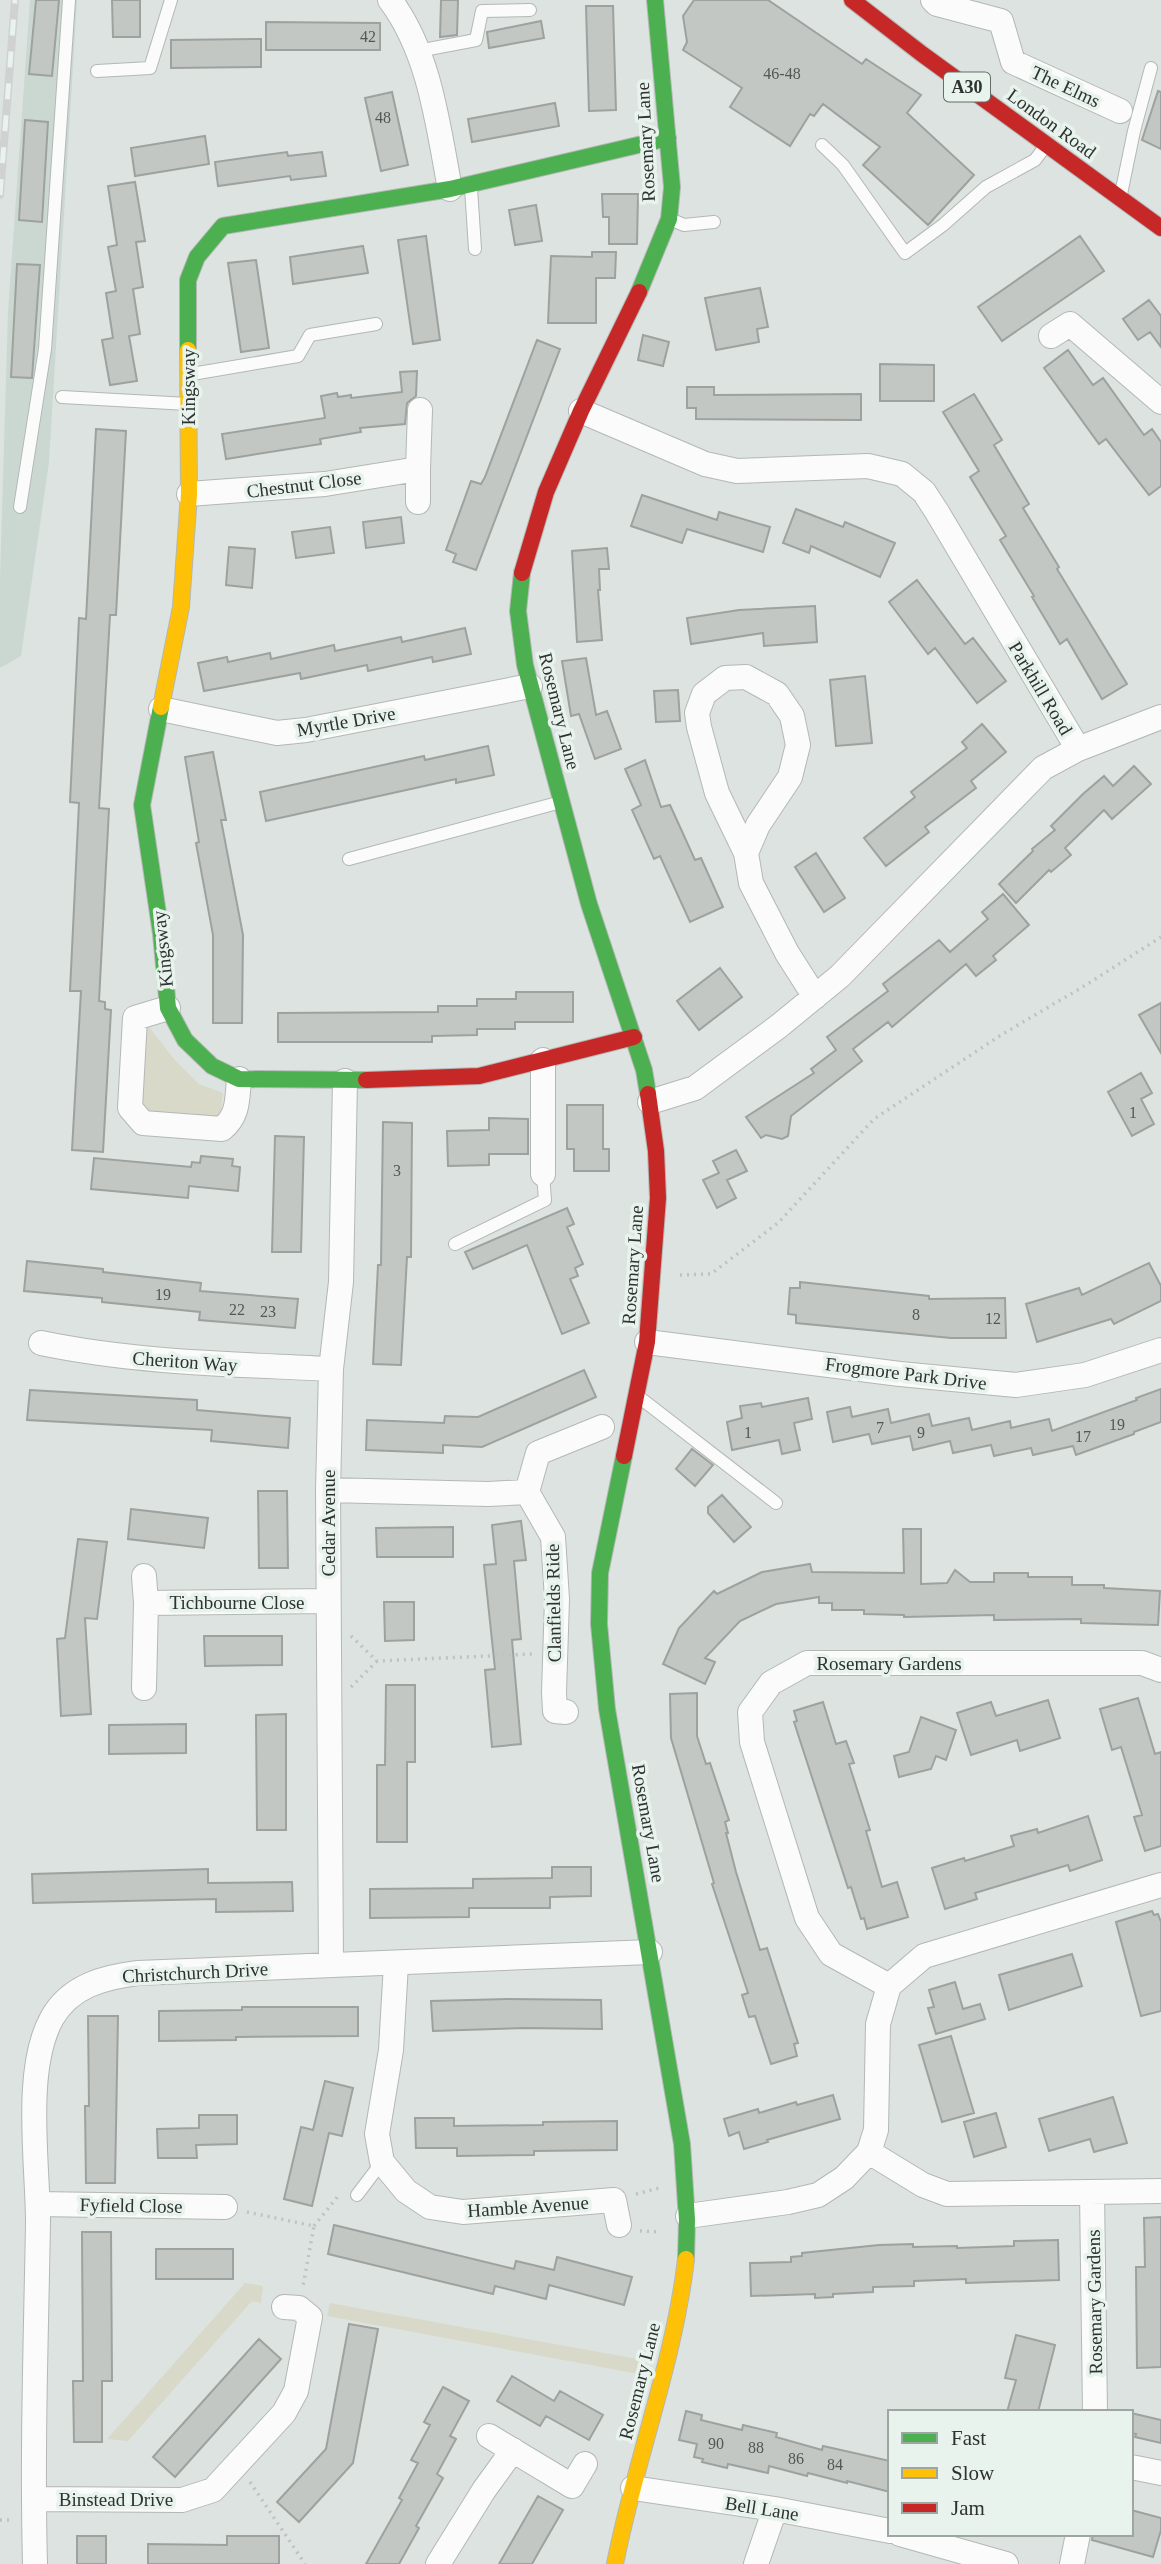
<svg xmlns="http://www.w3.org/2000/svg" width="1161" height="2564" font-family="Georgia,serif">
<rect width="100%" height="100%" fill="#dde3e0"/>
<path fill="#cbd8d1" d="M30 0H77L49 462 21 656 0 668V579L8 312Z"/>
<path fill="#d9d9c9" d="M149 1027 175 1060 199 1084 223 1093 220 1120 152 1117 137 1106 141 1033Z
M245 2283 263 2286 261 2303 252 2301 128 2441 107 2439Z
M330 2303 643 2360 639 2374 327 2316Z"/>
<path fill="#c3c7c3" stroke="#9ea29f" stroke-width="2" d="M36 0H59L52 76 29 74Z
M112 0H140V37H113Z
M441 0H458L457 35 440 37Z
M694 0H768L862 64 866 59 921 95 907 113 974 175 928 225 863 165 880 147 823 104 814 116 810 114 790 146 730 107 742 88 683 50 687 42 683 16Z
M586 6H613L616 110 589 111Z
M541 21 544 38 489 48 487 32Z
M266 22 380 23V50H266Z
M261 39V67L171 68V40Z
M1158 91 1161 92V149L1142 140Z
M392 92 408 165 381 171 365 98Z
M555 103 559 126 472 142 468 119Z
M25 120 48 122 42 222 19 220Z
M205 136 209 164 135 176 131 148Z
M287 152 288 156 322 152 326 176 291 180 290 176 218 186 215 162Z
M135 182 145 241 136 242 143 287 133 289 140 334 129 336 137 381 110 385 102 340 113 338 106 293 116 291 108 247 117 245 108 186Z
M602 194H638L637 244H609V217H603Z
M536 205 542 241 515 245 509 210Z
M426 236 440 340 413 344 398 240Z
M1080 236 1104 271 1002 341 978 307Z
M363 246 368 273 293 284 290 257Z
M592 252H616L615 278H596V323H548L551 256 592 257Z
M256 260 269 348 241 352 228 263Z
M17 264 40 265 32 378 11 377Z
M760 288 768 327 757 329 759 342 716 350 705 298Z
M1149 300 1161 316V347L1150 332 1138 340 1123 319Z
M643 335 669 342 663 366 638 360Z
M537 340 560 349 476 570 453 562 456 554 446 550 471 481 481 484 485 477Z
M1068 350 1093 385 1103 378 1144 435 1152 429 1161 442V486L1149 495 1106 439 1099 444 1044 368Z
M880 364 934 365V401H880Z
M417 371 416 396 407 403 405 424 360 428 361 432 320 439 321 444 226 459 222 434 325 418 321 396 337 393 338 397 351 395V398L402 392 400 372Z
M687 387H714V395L861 394V420L696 419V408H687Z
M974 394 1002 440 994 445 1029 504 1023 508 1059 567 1057 569 1127 684 1102 699 1067 639 1060 644 1032 597 1034 596 1000 540 1006 536 970 477 979 471 943 412Z
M96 429 126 431 116 615H110L99 808 109 809 99 1001 105 1002V1009L111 1010 103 1152 72 1150 81 991H70L79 803 70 802 79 618 86 619Z
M642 495 717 520 719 512 770 527 763 552 687 529 682 543 631 526Z
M796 509 843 527 845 522 895 543 880 577 811 546 809 553 783 543Z
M401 517 404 543 366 548 363 522Z
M330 527 334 553 296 558 292 532Z
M229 547 255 549 252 588 226 585Z
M607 548 609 569H599L600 590H598L602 640 577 642 572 551Z
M917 580 965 644 973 638 1006 681 977 703 935 648 928 654 889 602Z
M815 606 817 642 764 646 763 633 691 644 687 618 739 610Z
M465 628 471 654 433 662 432 657 368 671 367 665 301 679 300 673 204 691 198 663 227 657 228 662 270 653 271 659 334 645 335 651 401 637 402 642Z
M586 658 596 715 607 711 621 749 595 759 579 714 571 716 562 661Z
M865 676 872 743 836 746 830 680Z
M678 690 680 721 656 722 654 691Z
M982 724 1006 752 971 781 976 788 925 827 929 832 886 866 864 838 915 797 911 792 967 748 962 742Z
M488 746 494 775 456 783V779L266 821 260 792 424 756 425 760Z
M213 752 226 820H221L243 935 242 1023H213V935L196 843 199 842 185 757Z
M645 760 661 807 670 805 695 860 701 858 723 907 690 922 660 856 654 859 632 810 641 805 625 769Z
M1134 766 1151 784 1112 819 1104 810 1065 848 1071 855 1051 872 1049 870 1016 903 999 884 1033 851 1032 849 1055 830 1051 826 1083 794 1104 776 1113 786Z
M816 853 845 898 824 912 795 867Z
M1003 894 1029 925 993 956 996 960 976 976 966 964 892 1027 888 1022 853 1049 862 1061 791 1116 788 1136 782 1139 766 1135 761 1138 746 1117 814 1073 811 1069 836 1050 827 1037 888 991 883 984 939 940 950 952 988 919 982 912Z
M720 968 742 997 699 1030 677 1001Z
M516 992H573V1022H515V1029H477V1035L432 1036V1042H278V1013L438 1012V1006H477V999H516Z
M1161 1003V1053L1139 1015Z
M1141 1073 1152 1093 1141 1099 1154 1124 1132 1136 1108 1092Z
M567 1105H603V1149H609V1171H574V1149H567Z
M489 1118 528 1119V1154H489V1165L448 1166 447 1131 489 1130Z
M383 1122 412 1123 411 1257H407L401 1365 373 1364 378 1265H381Z
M275 1136 304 1137 301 1252H272Z
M736 1150 747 1171 727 1180 736 1198 717 1208 703 1180 719 1173 713 1161Z
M201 1156 233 1159 232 1166 240 1167 238 1191 189 1186 188 1198 91 1189 94 1158 191 1167 192 1162 200 1163Z
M567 1208 574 1224 567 1227 583 1264 575 1268 578 1276 570 1279 589 1323 562 1334 527 1245 473 1269 465 1252Z
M27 1261 103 1269V1272L201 1283 200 1291 298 1299 295 1328 199 1320 200 1312 102 1302V1298L24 1291Z
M1149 1263 1161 1286V1301L1114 1324 1111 1319 1037 1342 1026 1304 1079 1288 1082 1295Z
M800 1282 929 1296V1299L1005 1298 1006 1338H951L796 1323V1315L788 1314 790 1288H800Z
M584 1370 596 1397 482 1447 443 1445V1453L366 1450 367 1420 444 1423 445 1416 478 1417Z
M1161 1389V1422L1134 1432V1434L1076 1455 1073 1446 1033 1455 1031 1448 994 1456 991 1445 953 1453 950 1441 913 1450 910 1436 872 1444 869 1434 833 1442 827 1412 850 1407 852 1417 888 1409 891 1423 929 1414 932 1426 969 1418 972 1430 1010 1421 1011 1428 1049 1419 1052 1431 1137 1400 1136 1398Z
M30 1390 197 1400V1410L290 1418 288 1448 211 1441 212 1430 27 1420Z
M808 1398 812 1419 794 1423 800 1450 782 1454 779 1440 732 1450 727 1422 742 1418 740 1406 761 1403 762 1407Z
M692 1449 713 1465 695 1486 676 1469Z
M258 1491H287L288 1568H259Z
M722 1495 751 1527 734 1542 708 1513V1507Z
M131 1509 208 1518 204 1548 128 1539Z
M521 1521 526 1560 514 1561 521 1639 512 1640 521 1744 492 1747 485 1670 495 1669 484 1565 496 1564 492 1525Z
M453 1527V1557H377L376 1528Z
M903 1529H921V1584L947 1583 955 1570 970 1582H994V1573H1028V1577H1072V1585H1104V1588L1160 1591 1158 1625 1081 1623V1619L994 1620V1615L904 1617V1615L864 1614V1610H832V1603H819V1597L776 1604 740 1621 705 1658 715 1662 705 1684 663 1664 679 1628 714 1591 717 1594 762 1572 810 1564 812 1572 904 1573Z
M78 1539 107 1542 97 1619 85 1618 91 1714 61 1716 57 1639 65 1638Z
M384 1602H414V1640L385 1641Z
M204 1636H282V1665L205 1666Z
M386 1685H415V1762H407V1842H377V1765H385Z
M697 1693V1736L706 1764 710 1763 729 1820 725 1822 728 1833H726L736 1872 760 1950 767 1948 798 2043 794 2044 797 2056 771 2064 755 2016 749 2017 742 1995 748 1993 712 1884 714 1883 671 1738 670 1694Z
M1138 1698 1155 1754 1161 1752V1846L1145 1851 1134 1817 1142 1815 1121 1747 1112 1750 1100 1709Z
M1048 1700 1060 1738 1020 1751 1017 1740 971 1755 957 1713 991 1702 996 1716Z
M823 1702 836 1744 846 1741 854 1763 849 1764 870 1830 866 1831 882 1887 897 1882 908 1917 867 1929 864 1918 861 1919 851 1887 848 1888 794 1722 797 1721 794 1711Z
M286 1714V1830H257L256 1715Z
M921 1717 956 1730 946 1760 936 1756 931 1769 899 1777 894 1756 909 1752Z
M186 1724V1753L109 1754V1725Z
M1088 1816 1102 1860 1070 1871 1068 1865 975 1893 977 1899 945 1909 932 1868 964 1858 965 1861 1014 1846 1011 1836 1037 1829 1038 1833Z
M552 1867H591V1896L550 1897V1908H469V1917L370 1918V1889L473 1888V1879L552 1878Z
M208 1869V1883L292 1882 293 1911 216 1912V1899L33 1903 32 1874Z
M1152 1911 1154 1915 1158 1914 1161 1922V2011L1141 2016 1116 1922Z
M1072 1954 1082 1986 1009 2010 999 1975Z
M955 1982 963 2009 980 2004 985 2019 936 2034 928 2008 934 2007 929 1990Z
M508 1999 601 2000 602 2029 524 2028 433 2031 431 2001Z
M242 2007H358V2036L236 2037V2040L159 2041V2011L242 2010Z
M88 2016H118L115 2183H86L85 2106H89Z
M951 2036 974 2113 942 2122 919 2045Z
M325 2081 353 2088 342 2136 329 2133 312 2206 284 2199 301 2127 313 2130Z
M833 2095 840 2119 767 2140 768 2142 744 2149 739 2132 729 2136 724 2119 758 2109 759 2113 796 2102 797 2105Z
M1113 2097 1127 2143 1094 2152 1090 2139 1049 2151 1039 2119Z
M996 2113 1006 2147 974 2157 964 2122Z
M199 2115H237V2144L196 2145 197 2158H158L157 2129 199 2128Z
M415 2118H454V2126L543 2125V2122L617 2121V2150L534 2151V2155L457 2156V2148H416Z
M1161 2217V2367L1137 2368 1136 2267H1145L1144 2218Z
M334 2225 514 2269 516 2261 554 2270 557 2257 632 2277 624 2305 549 2285 546 2299 495 2286 493 2294 328 2254Z
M82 2232H111L112 2381H102V2442H74L73 2381H83Z
M1058 2240 1059 2280 966 2283V2279L914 2281V2286L873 2287V2292L833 2294V2297L815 2298V2294L751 2296 750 2263 791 2262V2257L802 2256V2253L879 2245 913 2244V2247L957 2246V2248L1014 2246V2241Z
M156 2249H233V2279H156Z
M349 2324 378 2329 353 2463 299 2522 277 2502 326 2449Z
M1016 2335 1055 2345 1038 2412H1007L1016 2380 1005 2378Z
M259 2339 281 2359 175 2477 153 2457Z
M512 2376 554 2401 560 2391 603 2415 589 2440 546 2416 540 2426 497 2401Z
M443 2387 469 2401 450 2436 456 2439 437 2474 443 2478 416 2526 419 2528 399 2564H366L402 2500 399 2498 418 2463 411 2460 430 2425 424 2422Z
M686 2411 702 2415 701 2420 742 2430 743 2425 777 2433 776 2437 822 2450 823 2446 890 2461V2492L847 2481V2483L808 2473 807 2476 769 2466 768 2473 728 2464 727 2468 702 2462 703 2459 694 2457 697 2444 679 2440Z
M1131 2413 1161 2420V2443L1135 2437 1136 2434 1131 2433Z
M538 2496 563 2510 541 2548 532 2564H499Z
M1131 2510 1161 2518V2530L1153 2557 1092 2540 1093 2534H1131Z
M77 2536H106V2564H77Z
M227 2536H279V2564H148V2544L227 2545Z"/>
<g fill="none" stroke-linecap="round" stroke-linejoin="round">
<defs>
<path id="lane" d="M418 51 476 40 482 11 530 10
M97 71 150 68 171 0
M822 145 843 165 905 253 943 225 986 187 1035 160 1044 148
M471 188 475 249
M1121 194 1134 131 1151 68
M670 219 684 225 714 222
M192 374 298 356 310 335 376 324
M62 397 188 404
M20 507 45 349 69 0
M349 859 561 802
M455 1244 545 1200 543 1174
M639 1397 776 1503
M357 2195 382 2162"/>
<path id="street" d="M390 0C430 53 438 126 450 189
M933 0 937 4 1001 21 1013 62 1120 111
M1051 336 1070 324 1161 402
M581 411 705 464 737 471 868 466 902 474 924 492 937 512 1078 749 1043 768 840 976 779 1026 695 1088 650 1102
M418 469V502
M189 494 325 484 418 469 420 410
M161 709 277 733 306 730 530 686
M1078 749 1161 717
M746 853 758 825 790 777 798 745 792 716 777 694 746 677 725 678 704 694 697 713 699 727 717 793 746 853 751 883 787 953 815 997
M168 1008 135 1018 130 1108 143 1123 222 1129C239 1115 237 1099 239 1079
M543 1174V1060
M647 1342 900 1374 1016 1385 1085 1375 1161 1350
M41 1343C137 1363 234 1364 331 1369
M328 1490 488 1494 527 1492 553 1537 557 1599 554 1692 555 1711 566 1712
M527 1492 538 1453 602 1427
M144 1576 146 1603
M144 1688 146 1603 328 1601
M396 1964 391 2050 377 2134 382 2162 406 2191 430 2207 463 2212 614 2200 619 2225
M331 1965 328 1490 331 1369 341 1282 345 1081
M889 1986 831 1954 807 1918 752 1742 750 1712 771 1683 807 1663H1142L1161 1670
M869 2152 923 2185 947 2194 1161 2191
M1092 2192 1095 2412
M38 2204 225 2207
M688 2216 788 2202 818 2195 844 2178 869 2152 876 2130 878 2024 889 1986 924 1956 1161 1885
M489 2436 572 2486 585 2464
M1131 2467 1161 2473
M633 2488 775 2509 890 2531
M35 2499 182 2500 213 2490 284 2413 296 2391 310 2317 299 2308 284 2307
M900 2534 1006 2564
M35 2564C32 2451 36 2337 38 2223 38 2164 23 2070 52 2018 70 1986 104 1977 138 1973L650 1952
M438 2564 484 2490 513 2450
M756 2564 775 2509
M1072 2564 1078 2534"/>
<path id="fast" d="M639 292 669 219 672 187 655 0
M188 350V280L197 257 223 226 450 189 668 138
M522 573 518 611 525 665 589 904 644 1070 648 1094
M161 707 142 805 161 934 168 1008 185 1040 212 1066 239 1079 366 1080
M624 1456 600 1573 599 1624 607 1709 682 2144 687 2220 686 2259"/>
<path id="slow" d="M161 707 181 607 189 494 188 350
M615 2564C635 2461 674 2363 686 2259"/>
<path id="jam" d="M852 0 922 54 1161 228
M522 573 546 492 581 411 639 292
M366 1080 479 1076 634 1037
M624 1456 647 1342 658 1198 656 1151 648 1094"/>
</defs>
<use href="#lane" stroke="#b3b8b5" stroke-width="14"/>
<use href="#street" stroke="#b3b8b5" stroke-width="26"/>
<use href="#fast" stroke="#b3b8b5" stroke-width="18"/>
<use href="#slow" stroke="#b3b8b5" stroke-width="18"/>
<use href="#jam" stroke="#b3b8b5" stroke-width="18"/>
<path stroke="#bfc2c1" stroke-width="3.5" stroke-dasharray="2 5" stroke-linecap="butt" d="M680 1275 711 1274 778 1223 874 1119 1001 1035 1086 985 1161 937
M351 1636 377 1661 532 1654
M351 1687 377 1661
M636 2194 659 2188
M247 2212 314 2226 303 2286
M314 2226 338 2196H340
M640 2231 660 2232
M250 2482 305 2564
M0 2520H12"/>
<use href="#lane" stroke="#fafbfa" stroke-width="12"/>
<use href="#street" stroke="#fafbfa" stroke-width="24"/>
<use href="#fast" stroke="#4caf50" stroke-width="16"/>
<use href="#slow" stroke="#ffc107" stroke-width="16"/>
<use href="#jam" stroke="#c62828" stroke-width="16"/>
<defs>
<path id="rail" d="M0 195 15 0"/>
</defs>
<use href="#rail" stroke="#d0d2d1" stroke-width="8"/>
<use href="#rail" stroke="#e7f3ec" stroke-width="5" stroke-dasharray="16" stroke-linecap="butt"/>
</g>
<g text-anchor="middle" stroke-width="7" stroke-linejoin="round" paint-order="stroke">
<g font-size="16" fill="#535755">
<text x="368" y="42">42</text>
<text x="782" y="79">46-48</text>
<text x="383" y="123">48</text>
<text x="1133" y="1118">1</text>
<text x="397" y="1176">3</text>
<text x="163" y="1300">19</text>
<text x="237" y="1315">22</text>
<text x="268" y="1317">23</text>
<text x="916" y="1320">8</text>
<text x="993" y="1324">12</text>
<text x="1117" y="1430">19</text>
<text x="880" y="1433">7</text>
<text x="748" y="1438">1</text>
<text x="921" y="1438">9</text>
<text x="1083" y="1442">17</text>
<text x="716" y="2449">90</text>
<text x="756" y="2453">88</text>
<text x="796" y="2464">86</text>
<text x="835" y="2470">84</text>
</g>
<rect fill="#e7f3ec" stroke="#666c68" stroke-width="2" x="944" y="72.5" width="46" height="29" rx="5"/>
<g font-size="18" font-weight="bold" fill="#2e3230">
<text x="967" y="93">A30</text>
</g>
<g font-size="19" fill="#2e3230" stroke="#e7f3ec">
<text transform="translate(1066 86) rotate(25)" y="7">The Elms</text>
<text transform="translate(1052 123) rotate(36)" y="7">London Road</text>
<text transform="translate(645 142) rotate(-93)" y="7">Rosemary Lane</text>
<text transform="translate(188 387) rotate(-90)" y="7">Kingsway</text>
<text transform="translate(304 484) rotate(-7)" y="7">Chestnut Close</text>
<text transform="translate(1041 688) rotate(59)" y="7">Parkhill Road</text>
<text transform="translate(560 711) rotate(76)" y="7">Rosemary Lane</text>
<text transform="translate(346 721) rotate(-10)" y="7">Myrtle Drive</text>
<text transform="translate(162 949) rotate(-96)" y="7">Kingsway</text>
<text transform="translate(632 1265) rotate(-86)" y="7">Rosemary Lane</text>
<text transform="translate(185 1361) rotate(4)" y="7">Cheriton Way</text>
<text transform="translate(906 1373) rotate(7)" y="7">Frogmore Park Drive</text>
<text transform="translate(328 1523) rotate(-90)" y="7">Cedar Avenue</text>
<text x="237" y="1609">Tichbourne Close</text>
<text transform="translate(553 1603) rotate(-91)" y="7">Clanfields Ride</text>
<text x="889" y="1670">Rosemary Gardens</text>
<text transform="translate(649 1823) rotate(80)" y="7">Rosemary Lane</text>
<text transform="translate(195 1972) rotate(-3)" y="7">Christchurch Drive</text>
<text transform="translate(131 2205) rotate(1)" y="7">Fyfield Close</text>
<text transform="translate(528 2206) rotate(-4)" y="7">Hamble Avenue</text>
<text transform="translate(1094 2302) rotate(-91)" y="7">Rosemary Gardens</text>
<text transform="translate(639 2381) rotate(-76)" y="7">Rosemary Lane</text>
<text x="116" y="2506">Binstead Drive</text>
<text transform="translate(762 2508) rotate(9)" y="7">Bell Lane</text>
</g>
</g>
<rect x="888" y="2410" width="245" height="126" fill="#e7f3ec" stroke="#9da6a1" stroke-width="2"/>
<rect x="902" y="2433" width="35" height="10" fill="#4caf50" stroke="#9da6a1" stroke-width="2"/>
<text x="951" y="2445" font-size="21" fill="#2e3230">Fast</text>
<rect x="902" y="2468" width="35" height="10" fill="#ffc107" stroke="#9da6a1" stroke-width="2"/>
<text x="951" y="2480" font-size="21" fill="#2e3230">Slow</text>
<rect x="902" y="2503" width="35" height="10" fill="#c62828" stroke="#9da6a1" stroke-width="2"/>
<text x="951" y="2515" font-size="21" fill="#2e3230">Jam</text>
</svg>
